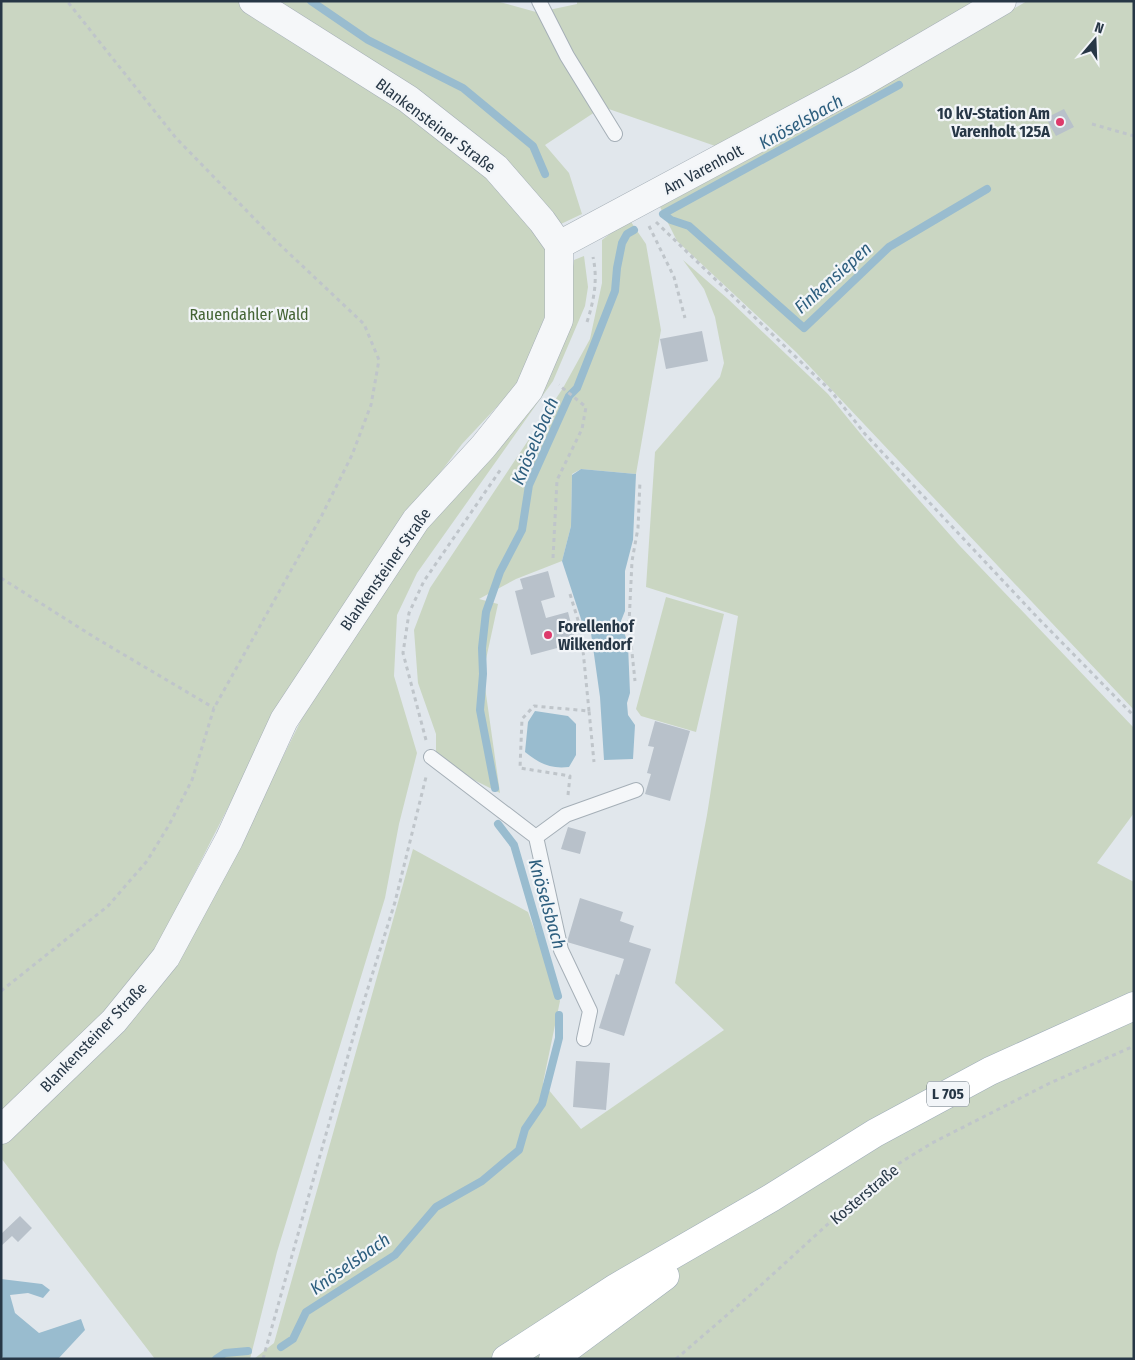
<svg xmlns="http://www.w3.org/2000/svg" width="1135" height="1360" font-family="'Fira Sans Condensed',sans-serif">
<rect width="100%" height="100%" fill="#e1e7ec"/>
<path fill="#cad6c2" d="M1 1H496L536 12 598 110 545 145 569 173 582 214 546 231 551 272 545 316 520 382 462 444 408 515 277 711 154 953 107 1017 1 1118Z
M577 1H986L721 148 603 107 544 11 577 4Z
M1027 1H1134V710L796 352 677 241 660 207 826 118Z
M629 219 646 244 661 330 636 474 581 469 572 474 571 526 562 561 516 579 479 599 498 604 483 673 500 793 436 761V734L418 683 414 630 430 588 563 388 590 339 602 283V240Z
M584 256 588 287 585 306 553 381 417 573 397 615 394 676 417 753 399 824 385 898 277 1252 250 1359H155L1 1158V1142L241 842 313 696 565 323 574 260Z
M683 260 728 299 828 394 864 438 959 545 1134 728V813L1097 863 1134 882V1359H254L274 1343 413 849 528 912 560 1001 543 1083 581 1129 724 1030 675 983 707 815 738 616 646 587 655 452 720 377 724 363 715 317 704 289Z
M666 597 724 614 696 732 641 716 636 709Z"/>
<path fill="#99bccf" d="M581 469 636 474 633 540 625 571V611L621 621 628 645 630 693 627 703 628 715 635 725 633 759 604 760 600 697 591 633 583 625 562 561 571 526 572 475Z
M535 711 568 716 576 724V755L569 767C550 769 540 764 525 752L528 722Z
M1 1279 42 1284 50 1290 43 1298 28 1293 10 1295 15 1313 39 1333 81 1319 85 1330 58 1359H4L1 1355Z"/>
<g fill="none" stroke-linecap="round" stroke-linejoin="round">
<path stroke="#99bccf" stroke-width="8" d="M311 1 368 40 463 88 533 146 545 174
M899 85 663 214 671 220 689 226 804 328 889 247 987 189
M495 788 480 710 483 674 482 648 486 612 500 572 522 530 529 485 569 396 577 388 615 291 617 268 622 243 627 234 634 230
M498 824 514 845 558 996
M281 1347 293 1339 306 1312 395 1255 436 1207 482 1181 519 1150 525 1129 542 1104 559 1038V1015
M216 1359 225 1353 248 1351"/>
</g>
<path fill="#b8c1ca" d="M1064 109 1074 127 1056 136 1046 118Z
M702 331 708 361 666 369 660 339Z
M548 571 555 597 541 601 546 618 568 612 576 643 531 655 515 591 523 589 520 579Z
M655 721 690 731 670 801 645 794 651 774 647 773 654 747 648 746Z
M568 827 586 832 580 854 561 849Z
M580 898 623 912 620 921 634 926 629 942 651 949 624 1036 599 1028 616 974 619 975 624 959 567 942Z
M576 1061 610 1063 606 1110 573 1107Z
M20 1216 32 1228 18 1242 12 1236 1 1246V1234Z"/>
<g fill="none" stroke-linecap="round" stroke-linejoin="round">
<defs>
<path id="service" d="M539 1 567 56 615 134
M431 757 536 837 561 950 590 1011 584 1039
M536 837 566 815 636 790"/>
<path id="minor" d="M559 245 863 82 1002 1
M1 1130 114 1021 166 957 229 840 284 720 416 520 483 447 529 390 559 320V245L542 221 496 168 408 99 253 1"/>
<path id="primary" d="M506 1359 617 1287 771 1198 875 1133 990 1071 1134 1006
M553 1359 665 1276"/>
</defs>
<use href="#service" stroke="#a5afb7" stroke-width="16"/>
<use href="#minor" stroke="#a5afb7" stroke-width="29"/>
<use href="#primary" stroke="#9fadb9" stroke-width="29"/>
<path stroke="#bfc5ca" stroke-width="3" stroke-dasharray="4 4" stroke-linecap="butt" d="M1092 124 1134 136
M656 222 831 391 865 434 1037 617 1134 716
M649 226 674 277 685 318
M587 322C594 300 598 280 593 257
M553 558 557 480 582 429 586 407 559 385
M1 578 94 637 214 708
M570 594 581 630
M629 624 632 561 638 528 640 481
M589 711 581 630 629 624 635 681
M426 740 403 653 409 613 424 581 501 469
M568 795 570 776 520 768 522 719 534 706 589 711 594 762
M1 991 108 906 147 861 169 825 192 780 214 708 321 517 352 455 371 405 379 360 364 324 277 242 176 138 67 1
M263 1359 358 1020 395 902 426 777
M676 1359 749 1296 885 1172 932 1143 1050 1083 1134 1046"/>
<use href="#service" stroke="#f5f7f9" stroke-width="14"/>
<use href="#minor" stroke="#f5f7f9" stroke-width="28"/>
<use href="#primary" stroke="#fff" stroke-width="28"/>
</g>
<g fill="#dd3a6b" stroke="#f2f5f8" stroke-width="2">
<circle cx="1060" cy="122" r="5"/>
<circle cx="548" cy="635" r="5"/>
</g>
<g text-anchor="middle" stroke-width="4.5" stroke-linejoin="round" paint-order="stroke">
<rect fill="#f2f5f8" stroke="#64707b" stroke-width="1" x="927" y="1081.5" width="42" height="25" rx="4"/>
<g font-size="15" font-weight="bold" fill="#273746">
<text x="948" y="1099">L 705</text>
</g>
<g font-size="16" font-weight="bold" fill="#273746" stroke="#f2f5f8" text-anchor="end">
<text x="1050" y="119">10 kV-Station Am<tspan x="1050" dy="18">Varenholt 125A</tspan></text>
<text x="558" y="632" text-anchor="start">Forellenhof<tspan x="558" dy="18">Wilkendorf</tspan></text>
</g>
<g font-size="16" fill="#273746" stroke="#f2f5f8">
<text transform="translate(436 125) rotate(37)" y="6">Blankensteiner Straße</text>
<text transform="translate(703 169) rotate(-28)" y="6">Am Varenholt</text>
<text transform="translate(385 569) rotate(-55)" y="6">Blankensteiner Straße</text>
<text transform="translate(93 1037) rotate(-46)" y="6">Blankensteiner Straße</text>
<text transform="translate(864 1194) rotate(-40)" y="6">Kosterstraße</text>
</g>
<g font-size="16" fill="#436333" stroke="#f2f5f8">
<text x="249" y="320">Rauendahler Wald</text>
</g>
<g font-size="18" font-style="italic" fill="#2d5e7e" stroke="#f2f5f8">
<text transform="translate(801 122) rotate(-29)" y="6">Knöselsbach</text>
<text transform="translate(833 278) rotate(-42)" y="6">Finkensiepen</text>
<text transform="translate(535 441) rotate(-67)" y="6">Knöselsbach</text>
<text transform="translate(547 904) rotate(74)" y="6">Knöselsbach</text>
<text transform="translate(350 1264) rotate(-35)" y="6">Knöselsbach</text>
</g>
</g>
<rect width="1135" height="1360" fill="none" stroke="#273746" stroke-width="5"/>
<g transform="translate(1095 40) rotate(19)" stroke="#f2f5f8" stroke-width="4" paint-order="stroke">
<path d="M0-4L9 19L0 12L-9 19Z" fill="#273746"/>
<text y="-8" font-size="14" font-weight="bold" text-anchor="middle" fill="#273746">N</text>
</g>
</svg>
